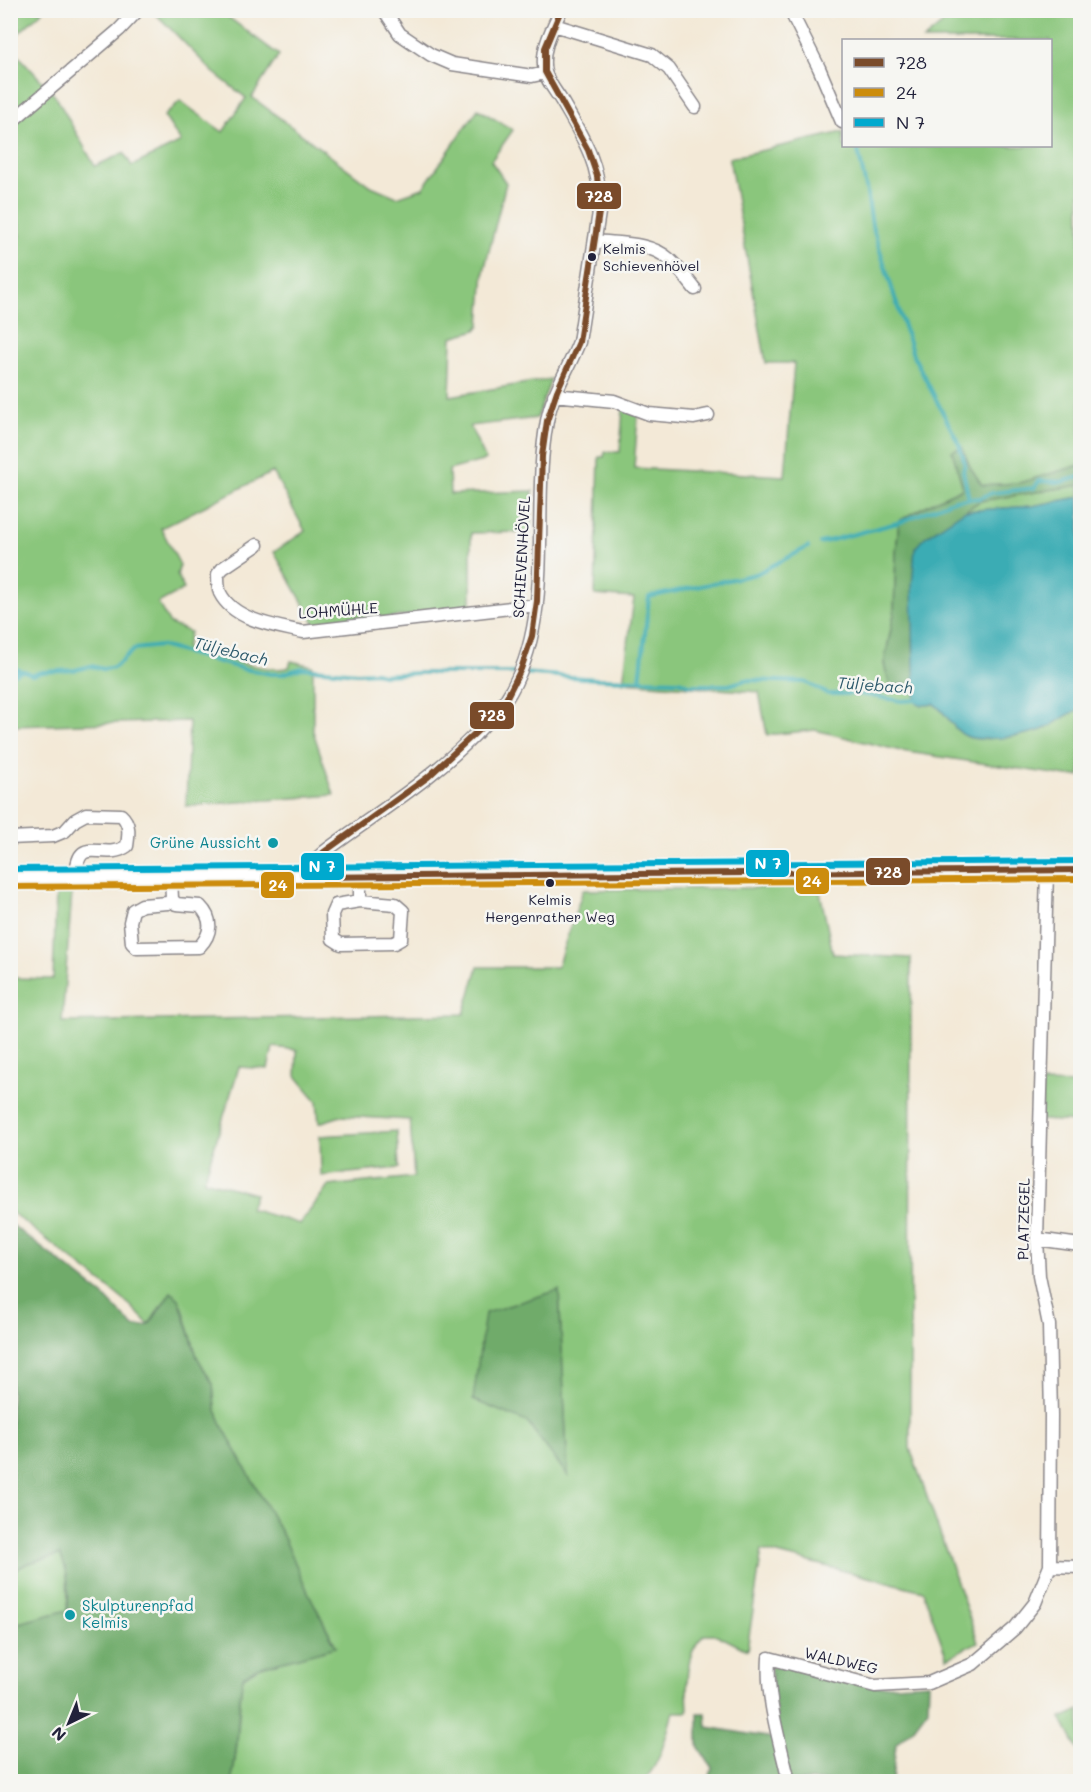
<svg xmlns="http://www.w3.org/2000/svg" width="1091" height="1792" font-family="Mali,sans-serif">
<rect width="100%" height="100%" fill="#f6f6f2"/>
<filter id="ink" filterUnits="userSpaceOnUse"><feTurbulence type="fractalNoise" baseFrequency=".0167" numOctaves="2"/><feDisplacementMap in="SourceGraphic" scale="12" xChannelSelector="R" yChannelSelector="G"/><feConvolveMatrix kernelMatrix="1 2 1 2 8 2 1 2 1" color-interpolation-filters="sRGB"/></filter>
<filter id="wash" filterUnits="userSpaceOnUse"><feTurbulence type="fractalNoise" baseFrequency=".008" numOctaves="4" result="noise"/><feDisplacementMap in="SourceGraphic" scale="24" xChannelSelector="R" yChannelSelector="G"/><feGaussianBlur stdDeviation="1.35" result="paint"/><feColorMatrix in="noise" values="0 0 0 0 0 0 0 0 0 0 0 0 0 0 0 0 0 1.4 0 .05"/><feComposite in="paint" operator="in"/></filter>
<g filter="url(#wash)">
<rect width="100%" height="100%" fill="#f3e9d7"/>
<path fill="#8ac67b" stroke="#56745b" stroke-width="1.5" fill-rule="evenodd" d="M11 10H43V11L11 40Z
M153 11H220L279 55 252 97 369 185 397 197 423 188 478 109 513 130 491 161 506 183 484 271 480 325 476 330 452 337 450 396 551 379 537 418 470 426 486 460 449 470 450 494 533 491 530 532 471 533V608L316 626 274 552 305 531 273 472 161 528 180 565 177 575 184 589 158 603 170 624 190 632 186 648C207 653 273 675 289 667L291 661 313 666V731L334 795 186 806 189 721 11 726 10 243 21 236 11 187 10 46 56 97 95 166 124 153 132 166 181 142 164 116 180 101 223 132 246 98 213 72Z
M959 11H1080V465L1019 483 982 485 970 467 962 447 960 476 963 488 935 501 899 521 896 553 894 614 884 664 890 686 915 682V701C921 707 926 705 934 704 947 712 952 730 966 736 980 743 1029 735 1044 729 1058 723 1066 713 1080 710V776H1067L901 751 815 730 767 735 759 692 623 682 634 598 595 595 599 457H604L605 452H620L623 408 638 415 634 468 785 476 794 363H766L729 158 843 132 844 146H1050V40H923Z
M1080 485V497L1032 506 964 511 980 501Z
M819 887 833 954 911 958 910 1448 978 1642 947 1658 923 1591 762 1550 747 1650 717 1635H704C683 1655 687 1685 688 1712H673C666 1736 661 1764 643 1781H231C240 1747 237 1712 243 1677L257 1668 336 1646 308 1592 284 1538 223 1427 215 1408 213 1384 197 1357 182 1305 160 1307 149 1325 131 1306 104 1284 11 1212V978L53 979 56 894 72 893 62 1022 464 1014 478 967H557L583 890ZM273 1047 297 1050 296 1076 317 1101 319 1123 341 1116 410 1120 414 1177 328 1186 300 1224 250 1209 255 1194 204 1180 239 1067 268 1069ZM558 1291H559L568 1474 527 1422Z
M1042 1083 1080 1084V1122L1041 1120Z
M397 1131 399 1168 321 1176 320 1136Z
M60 1555 67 1569 68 1610 11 1625V1572L28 1563Z
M1080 1710V1754L1061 1718Z"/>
<path fill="#6fab6b" stroke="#486653" stroke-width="1.5" d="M962 447 970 467 982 485 1019 483 1080 465V485L980 501 924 538 913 641 915 682 890 686 884 664 894 614 896 553 899 521 935 501 963 488 952 451Z
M11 1224 103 1295 134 1327 149 1325 171 1292 179 1299 197 1357 213 1384 215 1408 223 1427 284 1538 308 1592 336 1647 257 1668 243 1677C236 1712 240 1747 231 1781H11V1625L68 1610C69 1590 69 1572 60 1555L28 1563 11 1572Z
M559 1290 568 1476 527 1422 473 1400 485 1313Z
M769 1658 875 1686 929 1683 928 1709 913 1729 896 1744 892 1781H709L712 1768 698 1746V1713H706L707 1727 779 1739Z"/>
<path fill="#3aacb4" stroke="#2e6778" stroke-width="1.5" d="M1080 497V592L1078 594 1080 600V710C1066 713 1058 723 1044 729 1030 735 980 743 966 736 952 730 947 712 934 704 926 705 921 707 915 701L912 587 915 548 924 538 964 511 1032 506Z"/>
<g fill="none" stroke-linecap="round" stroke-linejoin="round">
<path stroke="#3aacb4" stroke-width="4" d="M857 146 866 187 872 225 913 355 959 444 965 463 963 471 969 499
M820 543 901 522 954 500 980 498 992 493 1034 488 1039 481 1061 482 1080 477
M10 667 20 670
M523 673 596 679 680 681 689 685H729L746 680 805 682 828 694H859L902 701 920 700
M10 676C20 671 22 668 32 675L42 672 75 670 91 666 103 669 115 667 134 649 161 646 244 669 271 674H282L302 668 357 673 376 672 382 675 419 673H516
M640 680 649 597 756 574 808 547"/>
</g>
</g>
<g filter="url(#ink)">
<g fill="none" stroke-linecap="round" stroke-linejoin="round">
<defs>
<path id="minor" d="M384 10 400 34 431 55 452 64 532 76 545 73
M790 10 819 68 842 122
M554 25 652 55 669 69 695 107
M10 123 119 30 138 10
M596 241C620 244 650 242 669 259 679 268 687 279 695 289
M554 395 614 401 649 414 694 418 708 415
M257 545 223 568 218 574C218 580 218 588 220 593 234 621 276 626 303 632L537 605
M10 838 53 836 65 831 75 820 86 814 121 815C130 823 129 833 127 846 103 863 77 831 76 877
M360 876V901L336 905 332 914 333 939 341 944 394 943 401 939 403 911 395 904 360 901
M311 877 314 861 324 852C378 812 439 775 484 725 491 717 499 709 505 701 558 620 530 512 547 421 552 393 569 368 579 342L600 206C600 163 582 136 561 100 556 92 547 81 545 72 540 51 552 29 561 10
M171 878 172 899 176 904 200 906C213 919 212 934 199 947L137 948 132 943 130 922 133 910 142 905 168 903 172 899
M1037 1239 1080 1245
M1050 1566 1080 1567
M789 1782C780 1741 766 1700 769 1658L875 1686 929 1683 973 1664 1015 1628 1035 1603 1050 1566 1051 1416 1049 1325 1039 1276 1037 1239 1047 871"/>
<path id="major" d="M10 878 1080 870"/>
</defs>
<use href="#minor" stroke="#8a8689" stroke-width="15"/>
<use href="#major" stroke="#8a8689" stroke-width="18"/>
<use href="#minor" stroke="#fff" stroke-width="12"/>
<use href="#major" stroke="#fff" stroke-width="15"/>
<defs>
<path id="bus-1" d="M311 877 314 861 324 852 428 777 484 725 505 701 521 669 532 636 537 601 542 456 547 421 557 391 579 342 600 206 597 176 588 150 545 72V48L561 10
M311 877 1080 870"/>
<path id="bus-2" d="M10 887 1080 879"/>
<path id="bus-3" d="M10 869 1080 861"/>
</defs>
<use href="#bus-1" stroke="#f6f6f2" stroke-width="10"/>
<use href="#bus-2" stroke="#f6f6f2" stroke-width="10"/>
<use href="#bus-3" stroke="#f6f6f2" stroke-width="10"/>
<use href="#bus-1" stroke="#7a4b2a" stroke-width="6"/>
<use href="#bus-2" stroke="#cc8c0c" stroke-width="6"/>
<use href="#bus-3" stroke="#00a9ce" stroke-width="6"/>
</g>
</g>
<g fill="#22223b" stroke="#f6f6f2" stroke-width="2">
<circle cx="592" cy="257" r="5"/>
<circle cx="550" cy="883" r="5"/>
</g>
<g fill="#0f9aa8" stroke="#f6f6f2" stroke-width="2">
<circle cx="273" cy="843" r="6"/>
<circle cx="70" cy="1615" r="6"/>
</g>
<g text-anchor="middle" stroke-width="5" stroke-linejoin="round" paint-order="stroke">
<g font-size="14" fill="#22223b" stroke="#f6f6f2" text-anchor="start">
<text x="603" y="254">Kelmis<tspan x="603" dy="17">Schievenhövel</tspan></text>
<text x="550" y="905" text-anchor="middle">Kelmis<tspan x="550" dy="17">Hergenrather Weg</tspan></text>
</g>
<g font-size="15" fill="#22223b" stroke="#f6f6f2">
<text transform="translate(522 557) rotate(-87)" y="5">SCHIEVENHÖVEL</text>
<text transform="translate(338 611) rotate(-4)" y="5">LOHMÜHLE</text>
<text transform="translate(1024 1219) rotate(-89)" y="5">PLATZEGEL</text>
<text transform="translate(841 1661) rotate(13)" y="5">WALDWEG</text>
</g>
<g font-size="15" fill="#0d838f" stroke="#f6f6f2" text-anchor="end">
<text x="261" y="848">Grüne Aussicht</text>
<text x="82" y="1611" text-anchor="start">Skulpturenpfad<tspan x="82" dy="17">Kelmis</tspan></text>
</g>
<g font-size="16" font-style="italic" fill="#2c596b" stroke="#f6f6f2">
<text transform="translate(231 651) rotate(14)" y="6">Tüljebach</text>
<text transform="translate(875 685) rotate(4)" y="6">Tüljebach</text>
</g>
</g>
<g stroke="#f6f6f2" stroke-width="2">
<rect x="576" y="182" width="46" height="28" rx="6" fill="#7a4b2a"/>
<rect x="469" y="701" width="46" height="29" rx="6" fill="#7a4b2a"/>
<rect x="745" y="849" width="45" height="29" rx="6" fill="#00a9ce"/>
<rect x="300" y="852" width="45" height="29" rx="6" fill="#00a9ce"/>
<rect x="865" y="857" width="46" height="29" rx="6" fill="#7a4b2a"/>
<rect x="795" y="867" width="35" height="28" rx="6" fill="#cc8c0c"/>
<rect x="260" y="871" width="35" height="28" rx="6" fill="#cc8c0c"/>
</g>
<g font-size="16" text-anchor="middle" font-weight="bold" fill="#fff">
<text x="599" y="202">728</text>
<text x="492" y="721">728</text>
<text x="768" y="869">N 7</text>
<text x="322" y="872">N 7</text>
<text x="888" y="878">728</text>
<text x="812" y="887">24</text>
<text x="278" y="891">24</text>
</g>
<rect width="1091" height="1792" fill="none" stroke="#f6f6f2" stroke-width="36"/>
<rect x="842" y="39" width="210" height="108" fill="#f6f6f2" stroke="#a1a1a9" stroke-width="1.5"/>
<rect x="854" y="58" width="30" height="9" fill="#7a4b2a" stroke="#a1a1a9" stroke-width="1.5"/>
<text x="896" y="69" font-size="18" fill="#22223b">728</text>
<rect x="854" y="88" width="30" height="9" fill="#cc8c0c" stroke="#a1a1a9" stroke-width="1.5"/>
<text x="896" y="99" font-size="18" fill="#22223b">24</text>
<rect x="854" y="118" width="30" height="9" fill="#00a9ce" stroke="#a1a1a9" stroke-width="1.5"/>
<text x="896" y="129" font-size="18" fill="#22223b">N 7</text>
<g transform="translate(69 1723) rotate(223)" stroke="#f6f6f2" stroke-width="4.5" paint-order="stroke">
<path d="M0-4.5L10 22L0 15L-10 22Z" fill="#22223b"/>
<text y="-9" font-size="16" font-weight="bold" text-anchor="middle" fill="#22223b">N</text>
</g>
</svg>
